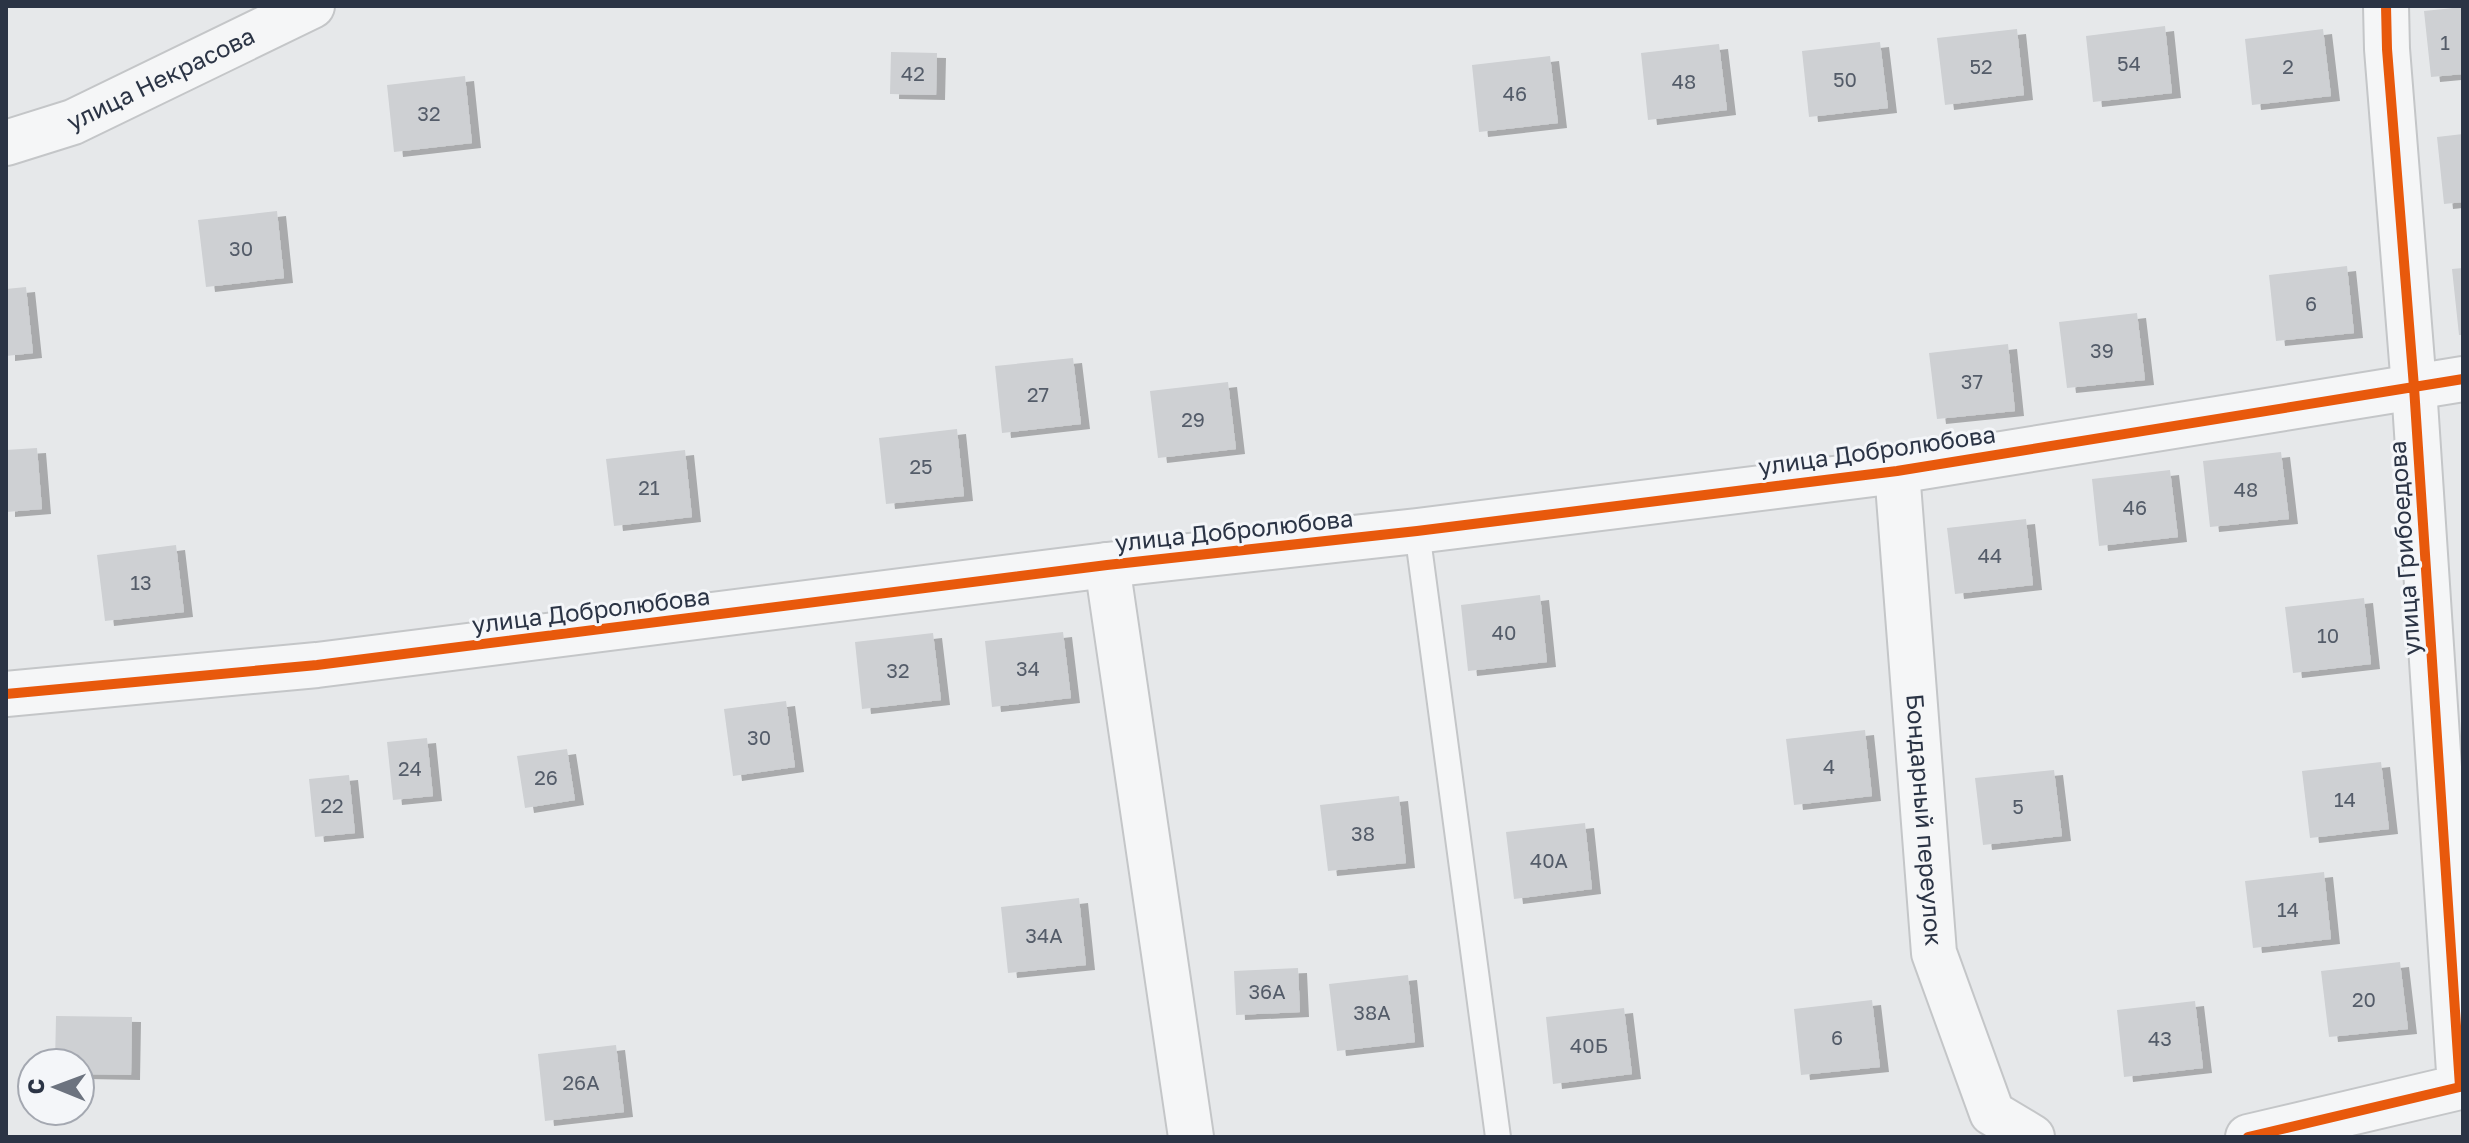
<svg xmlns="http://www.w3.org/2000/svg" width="2469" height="1143" font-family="'Golos Text',sans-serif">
<defs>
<filter id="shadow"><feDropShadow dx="9" dy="5" stdDeviation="0" flood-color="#0004"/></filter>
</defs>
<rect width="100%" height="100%" fill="#e6e8ea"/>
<path fill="#ced0d3" filter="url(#shadow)" d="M2463 7V74L2431 77 2424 11Z
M2165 26 2172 93 2093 102 2086 36Z
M2017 29 2024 95 1945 105 1937 38Z
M2323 29 2331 96 2252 105 2245 39Z
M1880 42 1888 108 1809 117 1802 51Z
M1719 44 1727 110 1648 120 1641 53Z
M891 52 937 53 936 95 890 94Z
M1550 56 1558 123 1479 132 1472 65Z
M465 76 472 143 394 152 387 85Z
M2463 134V202L2444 204 2437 137Z
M277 211 284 278 206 287 198 220Z
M2347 266 2354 333 2276 341 2269 275Z
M2463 268V335H2459L2452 269Z
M26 287 33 353 6 356V289Z
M2137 313 2145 380 2067 388 2059 322Z
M2008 344 2015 411 1937 419 1929 353Z
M1073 358 1081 424 1002 433 995 366Z
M1228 382 1236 449 1158 458 1150 391Z
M957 429 964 496 886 504 879 438Z
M37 448 42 509 6 512V450Z
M685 450 692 517 614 526 606 459Z
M2281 452 2289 519 2210 527 2203 461Z
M2170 470 2178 537 2099 546 2092 479Z
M2026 519 2033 585 1955 594 1947 528Z
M176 545 184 612 105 621 97 555Z
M1540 595 1547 662 1468 671 1461 605Z
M2364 598 2371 664 2293 673 2285 607Z
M1063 632 1071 698 992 707 985 641Z
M933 633 941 700 862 709 855 642Z
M786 701 795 767 733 776 724 709Z
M1865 730 1872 796 1794 805 1786 739Z
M427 738 433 796 393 800 387 742Z
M567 749 575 800 525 808 517 756Z
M2381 762 2389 829 2310 838 2302 771Z
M2054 770 2062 836 1983 845 1975 778Z
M349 775 355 833 315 837 309 779Z
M1399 796 1406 863 1328 871 1320 805Z
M1585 823 1592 889 1514 899 1506 832Z
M2324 872 2331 939 2253 948 2245 881Z
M1079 898 1086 965 1008 973 1001 907Z
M2400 962 2408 1029 2329 1037 2321 971Z
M1298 968 1300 1012 1236 1015 1234 971Z
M1408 975 1415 1042 1337 1051 1329 984Z
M1872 1000 1880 1067 1801 1075 1794 1009Z
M2195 1001 2203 1068 2124 1077 2117 1010Z
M1624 1008 1632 1074 1553 1084 1546 1017Z
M56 1016 132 1017 131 1075 80 1074V1063H55Z
M616 1045 624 1112 545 1121 538 1054Z"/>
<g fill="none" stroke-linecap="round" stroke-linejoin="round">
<defs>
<path id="lane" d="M1417 531 1498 1137"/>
<g id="street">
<path id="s1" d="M6 143 73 122 312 6"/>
<path id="s2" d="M1897 471 1934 953 1992 1113 2032 1137"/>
<path d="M1107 565 1191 1137"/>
<path d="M6 694 317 665 1107 565 1417 531 1897 471 2463 379"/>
<path d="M2248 1137 2460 1087 2414 387 2387 49 2386 6"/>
</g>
</defs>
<use href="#lane" stroke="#c4c6c8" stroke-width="28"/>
<use href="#street" stroke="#c4c6c8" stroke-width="48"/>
<use href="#lane" stroke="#f5f6f7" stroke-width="24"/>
<use href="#street" stroke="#f5f6f7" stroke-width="44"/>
<defs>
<path id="cycleway" d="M6 694 317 665 1107 565 1417 531 1897 471 2463 379
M2248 1137 2460 1087 2414 387 2387 49 2386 6"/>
</defs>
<use href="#cycleway" stroke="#f4f6f9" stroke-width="15"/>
<use href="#cycleway" stroke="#e8590c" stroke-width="10"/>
</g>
<g text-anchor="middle" stroke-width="6" stroke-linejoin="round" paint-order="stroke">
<g font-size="20" fill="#545c69">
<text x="2445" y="50">1</text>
<text x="2129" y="71">54</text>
<text x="1981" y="74">52</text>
<text x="2288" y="74">2</text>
<text x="913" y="81">42</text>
<text x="1845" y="87">50</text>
<text x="1684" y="89">48</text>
<text x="1515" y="101">46</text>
<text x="429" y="121">32</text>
<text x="241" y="256">30</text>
<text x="2311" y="311">6</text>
<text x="2102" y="358">39</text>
<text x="1972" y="389">37</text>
<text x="1038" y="402">27</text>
<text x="1193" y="427">29</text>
<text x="921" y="474">25</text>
<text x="649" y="495">21</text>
<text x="2246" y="497">48</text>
<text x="2135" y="515">46</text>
<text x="1990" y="563">44</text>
<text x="141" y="590">13</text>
<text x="1504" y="640">40</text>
<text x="2328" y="643">10</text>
<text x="1028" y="676">34</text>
<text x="898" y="678">32</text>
<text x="759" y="745">30</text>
<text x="1829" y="774">4</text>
<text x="410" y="776">24</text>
<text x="546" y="785">26</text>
<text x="2345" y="807">14</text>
<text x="332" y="813">22</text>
<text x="2018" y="814">5</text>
<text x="1363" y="841">38</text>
<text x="1549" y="868">40А</text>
<text x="2288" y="917">14</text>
<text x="1044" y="943">34А</text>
<text x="1267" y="999">36А</text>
<text x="2364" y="1007">20</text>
<text x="1372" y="1020">38А</text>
<text x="1837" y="1045">6</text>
<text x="2160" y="1046">43</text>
<text x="1589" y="1053">40Б</text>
<text x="581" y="1090">26А</text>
</g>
<g font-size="24" fill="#2b3445" stroke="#f4f6f9">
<text dy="8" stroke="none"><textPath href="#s1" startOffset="168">улица Некрасова</textPath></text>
<text transform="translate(1877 451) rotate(-8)" y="8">улица Добролюбова</text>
<text transform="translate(1234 531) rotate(-6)" y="8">улица Добролюбова</text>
<text transform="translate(2405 548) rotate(-94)" y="8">улица Грибоедова</text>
<text transform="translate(591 611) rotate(-7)" y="8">улица Добролюбова</text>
<text dy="8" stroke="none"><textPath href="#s2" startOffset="350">Бондарный переулок</textPath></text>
</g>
</g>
<rect width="2469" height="1143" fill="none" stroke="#2b3445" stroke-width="16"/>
<g transform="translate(56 1087) rotate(271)"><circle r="38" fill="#f4f6f9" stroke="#a4a8b1" stroke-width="2"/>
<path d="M0-6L14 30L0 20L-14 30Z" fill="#6c737f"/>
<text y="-12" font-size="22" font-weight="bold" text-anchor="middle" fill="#2b3445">С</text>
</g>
</svg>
